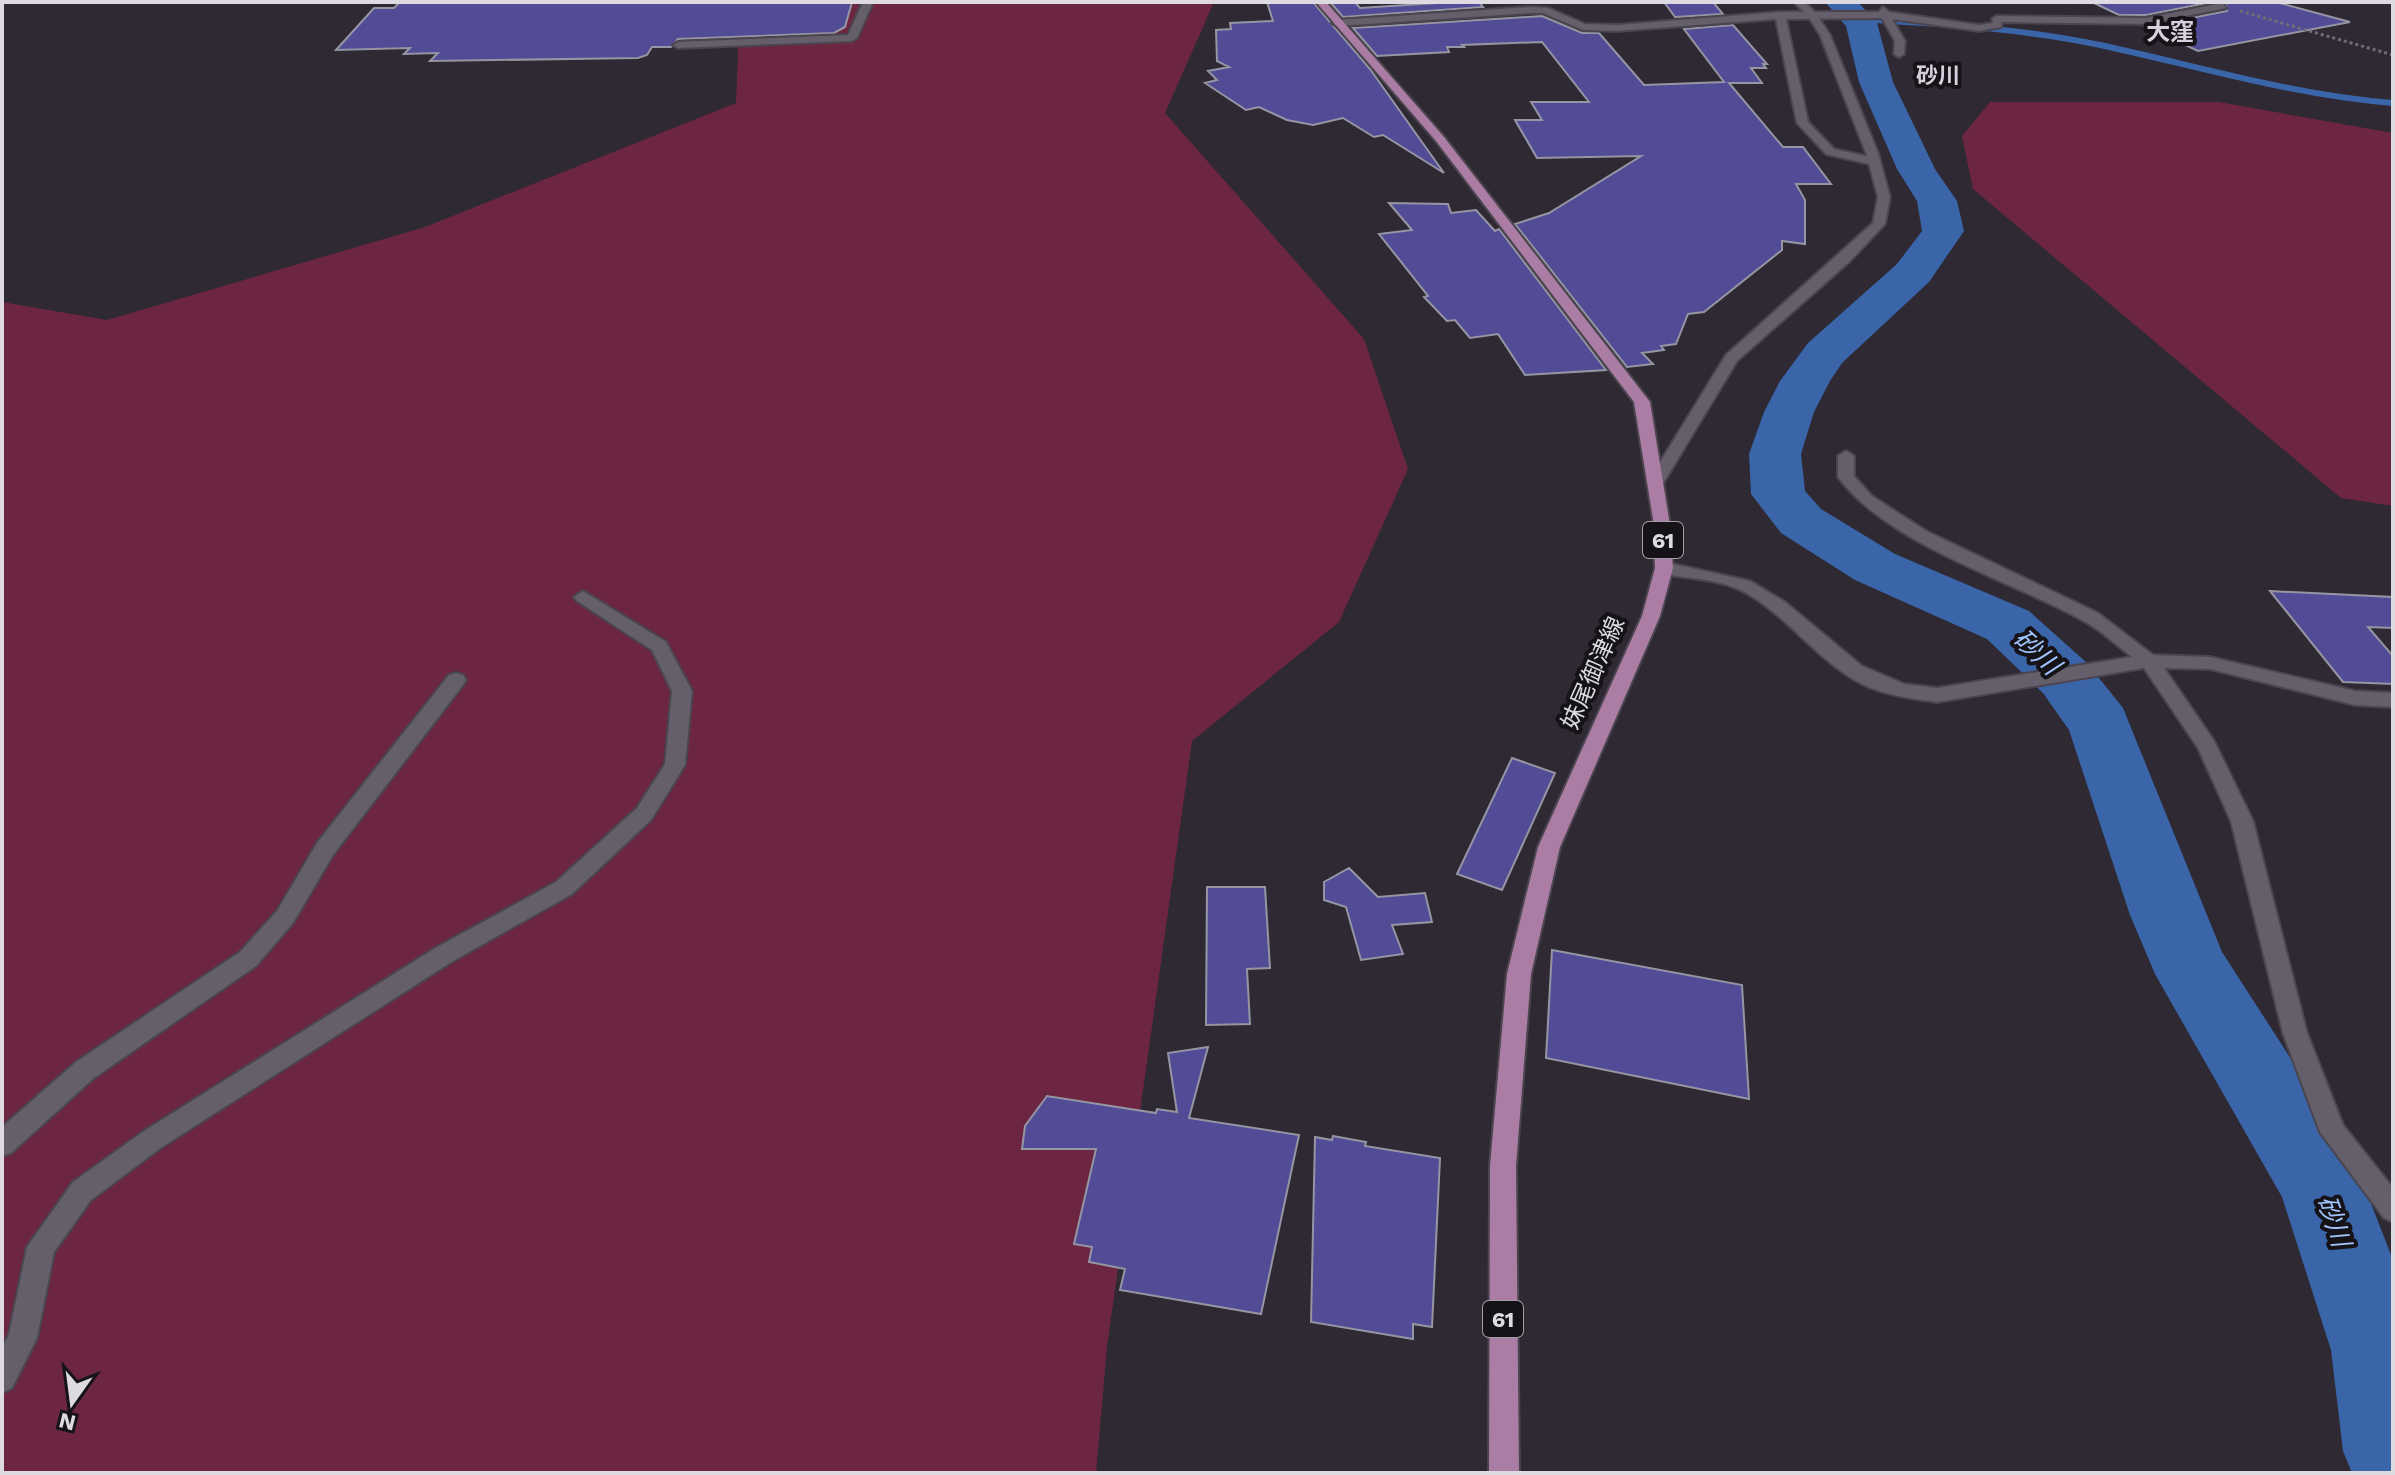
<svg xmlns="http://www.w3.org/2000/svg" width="2395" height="1475" font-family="'Work Sans','Noto Sans JP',sans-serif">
<rect width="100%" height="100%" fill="#2e2933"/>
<path fill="#6d2641" d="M740 2H1214L1165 113 1364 339 1408 469 1339 622 1192 741 1107 1347 1096 1473H2V302L107 320 425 227 736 103Z
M1990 102H2219L2393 133V506L2341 498 1973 189 1962 136Z"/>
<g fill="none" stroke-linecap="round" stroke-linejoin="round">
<path stroke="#3a65a9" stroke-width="6" d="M1857 19C1938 24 2020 28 2100 45 2198 66 2292 95 2393 103"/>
<path fill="#3a65a9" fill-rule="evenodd" d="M1825 2H1858L1877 23 1893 82 1935 169 1957 201 1964 231 1929 282 1842 363 1830 381 1814 412 1801 454 1805 491 1821 509 1895 554 2029 611 2087 663 2123 708 2222 952 2351 1152 2393 1260V1473H2352L2343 1451 2331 1350 2282 1197 2155 974 2130 915 2069 730 2043 693 1987 639 1855 580 1781 533 1751 494 1749 454 1764 412 1780 381 1808 343 1897 264 1922 231 1917 201 1897 169 1859 82 1846 26Z"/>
</g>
<path fill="#524c97" stroke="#9595a3" stroke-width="2" d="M400 2H852L845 27 834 33 678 39 671 47H652L647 55 638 58 430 61 438 53 404 54 410 48 336 50 374 8H394Z
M1267 2H1313L1370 69 1444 173 1383 135 1374 137 1343 118 1313 125 1287 120 1259 107 1246 110 1205 83 1217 80 1208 71 1229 67 1217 61 1216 30 1231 29 1230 23 1273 21Z
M1330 2H1355L1360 8 1453 2H1479L1483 7 1343 17Z
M1664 2H1713L1723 14 1675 17Z
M2092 2H2212L2146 15H2119Z
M2226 2H2276L2350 22 2198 51 2146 27 2227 11Z
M1542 16 1582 33H1599L1644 85 1724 82 1684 29 1733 25 1767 64H1763L1766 68H1751L1762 83H1729L1783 147H1803L1831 184H1796L1805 200V244L1782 241V250L1704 312 1688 314 1676 344 1661 346 1664 350 1642 353 1653 364 1627 367 1515 224 1549 213 1641 156 1537 158 1515 120H1542L1531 102H1589L1542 42 1462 45 1464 47H1447L1449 52 1377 56 1353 28Z
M1389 203 1448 204 1451 213 1476 210 1495 231 1499 229 1606 370 1525 375 1498 334 1470 338 1455 320 1447 321 1424 297 1428 296 1379 234 1412 230Z
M2270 591 2393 597V628L2368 627 2393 656V684L2343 682Z
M1512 758 1555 773 1502 890 1457 874Z
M1349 868 1378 897 1425 893 1432 922 1392 925 1403 954 1361 960 1346 907 1324 900V882Z
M1207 887H1265L1270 968 1247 969 1250 1024 1206 1025Z
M1552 950 1742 985 1749 1099 1546 1058Z
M1208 1047 1189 1118 1299 1135 1261 1314 1120 1290 1125 1269 1089 1262 1092 1247 1074 1244 1096 1149H1022L1025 1126 1047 1096 1156 1113 1157 1109 1177 1112 1168 1053Z
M1333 1136 1366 1142 1365 1146 1440 1158 1432 1327 1413 1324V1339L1311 1322 1315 1137 1332 1140Z"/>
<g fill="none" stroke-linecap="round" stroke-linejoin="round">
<defs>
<path id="minor" d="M863 2H873L857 38 852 41 678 48 673 45 678 42 848 35Z
M2223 3 2226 8 2146 24 2002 22 2001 27 1979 31 1892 19 1905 41 1904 54 1899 57 1894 54 1895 41 1882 18 1786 19 1808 122 1834 149 1878 159 1880 161 1874 165 1826 154 1797 123 1776 19 1617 31 1583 30 1543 13H1530L1337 26 1332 23 1337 20 1530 7 1548 8 1585 24 1617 25 1780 12H1879L1883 7 1889 12 1979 25 1993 23 1992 19 1997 16 2146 18Z
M1846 451 1854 456V476L1872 496 1926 531 2098 613 2153 655 2210 657 2355 691 2393 693V707L2355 705 2210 669 2164 668 2214 741 2253 821 2307 1033 2343 1125 2393 1188V1222L2384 1218 2320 1132 2283 1033 2231 821 2198 748 2144 668 1937 702C1914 699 1892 696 1871 688 1823 668 1792 620 1748 594 1723 579 1692 579 1664 574L1655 568 1664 562 1750 581 1785 602 1862 666 1904 684 1937 688 2132 657C2116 645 2100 629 2082 620 2008 579 1889 545 1838 477V456Z
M583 591 666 642 692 691 685 765 651 820 572 894 453 961 162 1147 91 1200 54 1252 37 1338 12 1388 2 1393V1348L9 1334 27 1247 73 1182 144 1131 437 947 556 882 637 808 665 764 672 691 652 650 577 601 574 597Z
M456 673 463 675 466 680 463 685 333 855 293 923 256 966 94 1078 11 1153 2 1156V1127L76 1062 240 952 277 911 317 843 449 675Z"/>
<path id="tertiary" d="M1794 2H1804L1815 12 1830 35 1878 153 1890 197 1885 224 1850 261 1737 361 1662 485H1650L1648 482 1726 355 1873 223 1878 197 1866 153 1820 35 1808 16Z"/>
<path id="primary" d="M1316 2H1326L1444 137 1650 402 1669 519 1673 568 1660 616 1560 847 1531 974 1516 1166 1519 1473H1489L1490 1166 1507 974 1538 847 1642 616 1655 568 1653 519 1634 402 1436 141Z"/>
</defs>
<use href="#minor" stroke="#4a454e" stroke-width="4"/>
<use href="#tertiary" stroke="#4a454e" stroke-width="4"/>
<use href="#primary" stroke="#4a454e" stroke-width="4"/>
<path stroke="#716d76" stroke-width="3" stroke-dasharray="3 3" stroke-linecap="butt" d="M2240 11 2393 55"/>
<use href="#minor" fill="#655f6b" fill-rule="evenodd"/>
<use href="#tertiary" fill="#655f6b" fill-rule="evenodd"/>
<use href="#primary" fill="#ab7ca4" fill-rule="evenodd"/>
</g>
<g text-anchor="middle" stroke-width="8" stroke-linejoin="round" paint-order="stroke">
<g font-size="22" font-weight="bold" fill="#d7cfdd" stroke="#151317">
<text x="1938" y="83">砂川</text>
</g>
<g fill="#151317" stroke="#a19ea4" stroke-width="2">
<rect x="1643" y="522" width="40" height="36" rx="6"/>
<rect x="1483" y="1301" width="40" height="36" rx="6"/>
</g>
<g font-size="22" font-weight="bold" fill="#dddae1">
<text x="1663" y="548">61</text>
<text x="1503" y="1327">61</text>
</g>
<g font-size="24" font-weight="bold" fill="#d7cfdd" stroke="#151317">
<text x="2170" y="40">大窪</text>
</g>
<g font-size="24" fill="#dddae1" stroke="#151317">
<text transform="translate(1593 673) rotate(-66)" y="8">妹尾御津線</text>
</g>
<g font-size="26" font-style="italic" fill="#9fc3fb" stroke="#151317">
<text transform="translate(2037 652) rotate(43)" y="9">砂川</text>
<text transform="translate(2334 1221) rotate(71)" y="9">砂川</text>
</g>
</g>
<rect width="2395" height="1475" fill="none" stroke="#dddae1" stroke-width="8"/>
<g transform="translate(72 1403) rotate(194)" stroke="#151317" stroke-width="6" paint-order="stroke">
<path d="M0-6L14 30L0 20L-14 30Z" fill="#dddae1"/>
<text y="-12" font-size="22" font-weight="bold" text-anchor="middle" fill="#dddae1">N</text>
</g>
</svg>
